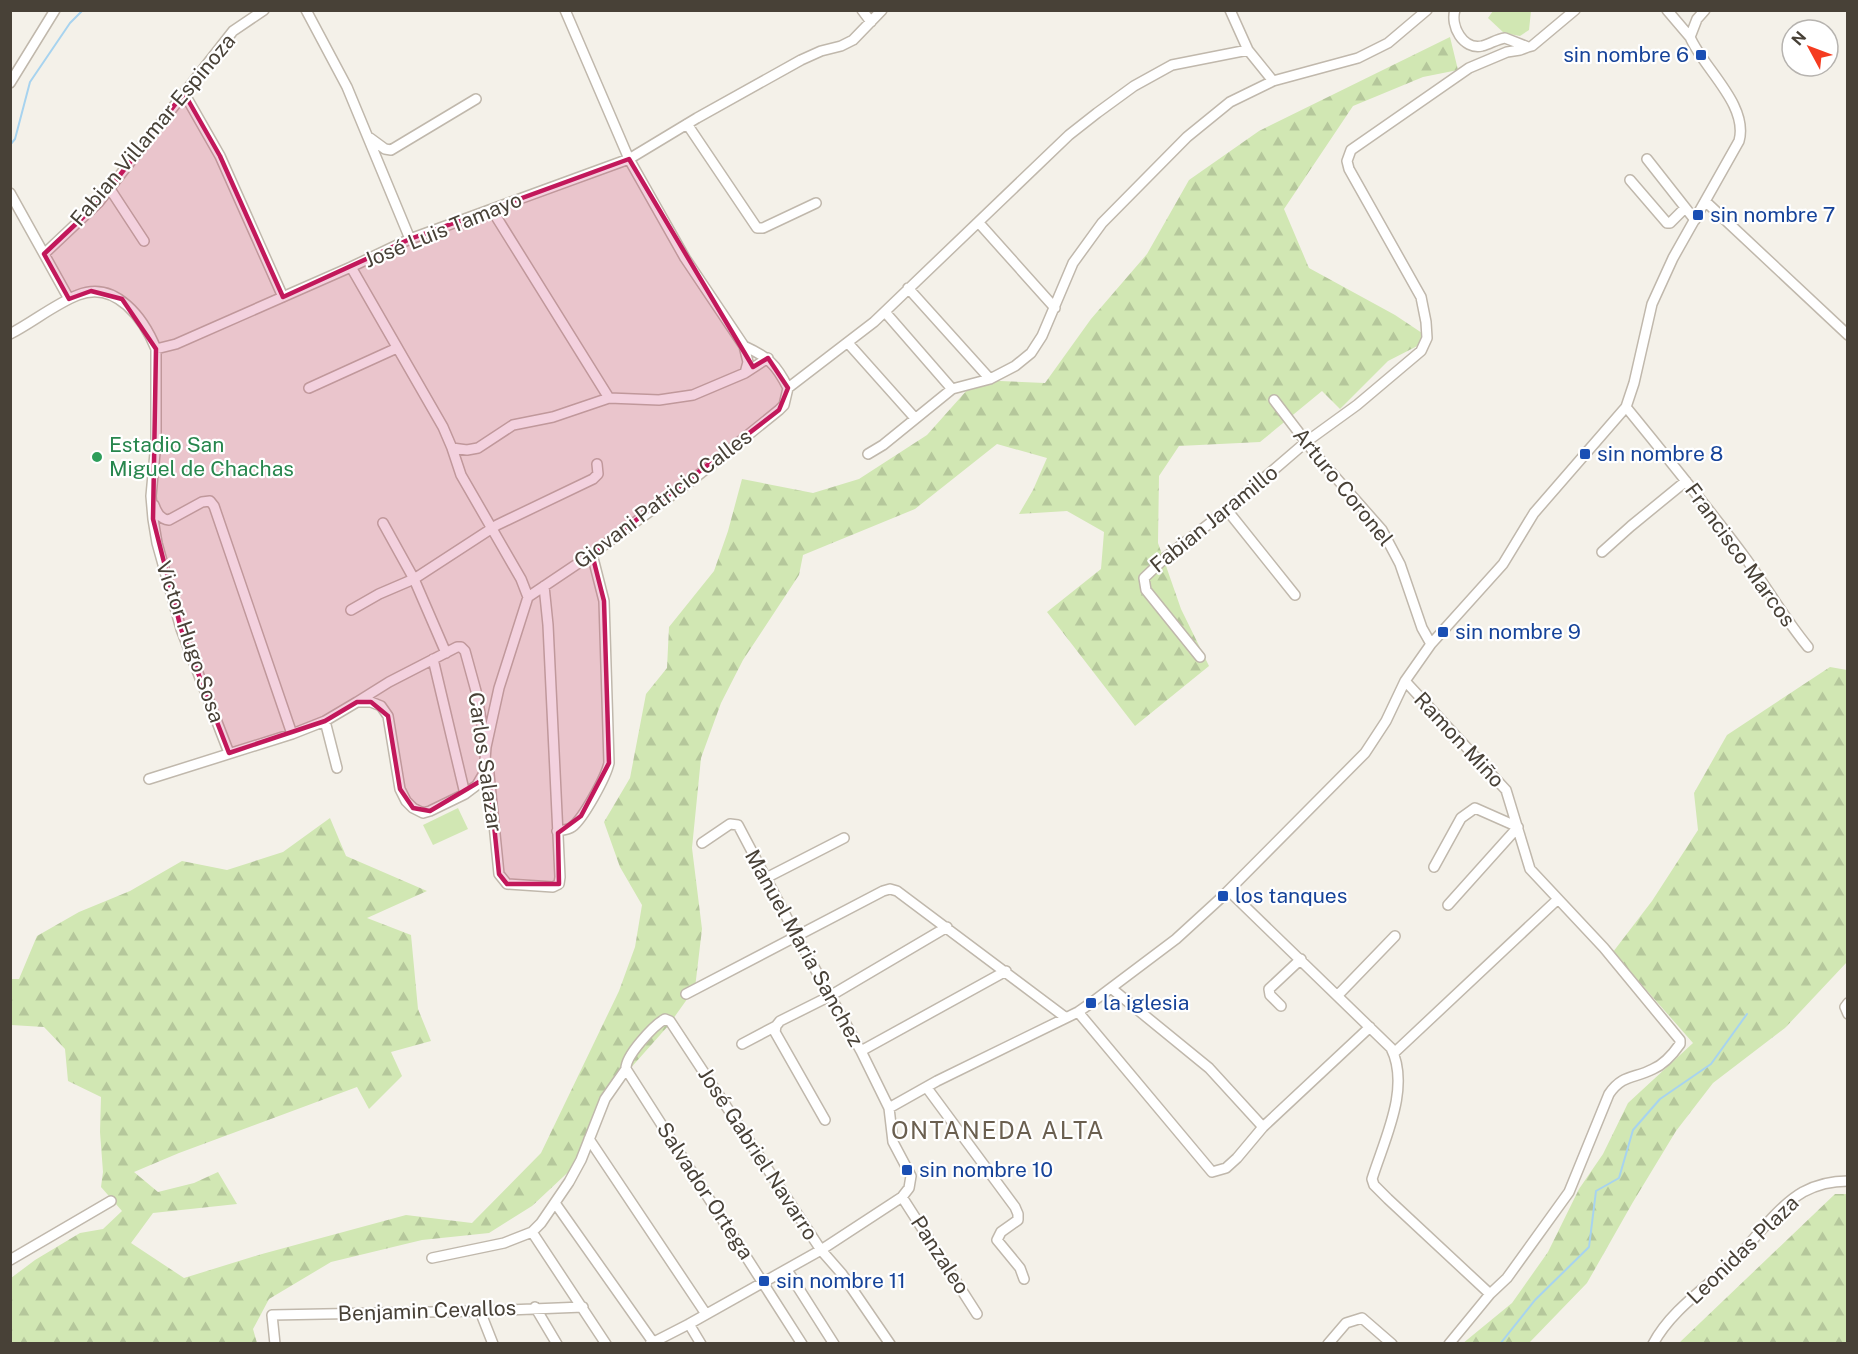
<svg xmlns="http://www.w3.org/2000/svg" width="1858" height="1354" font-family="'Public Sans',sans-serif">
<defs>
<pattern id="forest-firs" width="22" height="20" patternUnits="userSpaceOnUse" patternTransform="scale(1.5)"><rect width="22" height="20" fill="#d1e7b3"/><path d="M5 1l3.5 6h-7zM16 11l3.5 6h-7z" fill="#b5c79b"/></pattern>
</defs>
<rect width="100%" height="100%" fill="#f4f1e9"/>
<path fill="#d1e7b3" d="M1493 11H1531L1529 30 1520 36 1504 33 1488 18Z
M458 808 468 829 433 845 423 825Z"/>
<path fill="url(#forest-firs)" d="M1450 37 1458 70 1423 77 1353 106 1284 209 1309 268 1395 315 1431 339 1388 361 1340 409 1322 391 1260 442 1179 446 1159 476 1158 543 1181 609 1209 666 1135 726 1047 612 1101 569 1104 532 1067 511 1019 514 1033 490 1047 458 997 444 915 509 803 555 799 575 743 660 721 703 701 758 692 848 702 929 695 988 668 1026 604 1098 579 1162 532 1206 489 1233 422 1240 331 1262 269 1299 253 1329 257 1343H11V1278L35 1260 80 1233 103 1229 122 1211 101 1187 103 1172 100 1132 101 1097 68 1081 65 1049 44 1027 11 1025 10 979H19L37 936 79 912 130 891 182 861 227 870 283 852 330 818 346 856 427 891 367 918 411 935 418 1009 431 1041 391 1052 402 1076 369 1109 357 1087 179 1153 134 1172 158 1192 194 1183 218 1172 237 1204 153 1213 131 1243 184 1278 262 1254 406 1215 472 1223 541 1153 619 991 635 947 642 905 620 867 604 822 630 778 646 694 667 668 669 627 714 571 728 531 742 479 813 493 859 479 927 435 976 380 1045 383 1091 319 1147 254 1189 180 1259 131Z
M1830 667 1847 670V962L1785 1028 1713 1083 1676 1131 1633 1202 1587 1283 1529 1343 1462 1344 1512 1303 1548 1252 1579 1189 1603 1154 1628 1103 1693 1043 1613 952 1652 901 1698 830 1694 793 1727 735Z
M1835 1194H1847V1343H1679Z"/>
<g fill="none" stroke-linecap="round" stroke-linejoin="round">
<path stroke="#a7d3ef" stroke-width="2" d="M1519 11V10
M10 145 15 139 30 82 70 23 83 10
M1500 1344 1535 1300 1589 1247 1596 1191 1619 1178 1633 1130 1660 1099 1711 1064 1747 1014"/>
<defs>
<path id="minor" d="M306 10 347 87 410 239
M565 10 629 159 685 258 744 346C768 357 776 364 788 388
M862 10 871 22
M1230 10 1248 50
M1455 10C1450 26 1463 50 1482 46 1490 44 1497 39 1505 38L1528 47 1532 46 1575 10
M1667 10 1690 37
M10 83 55 10
M184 93 220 156 283 297
M687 124 757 228H763L816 203
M370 138 385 149 391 150 476 99
M1647 159 1695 220
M1630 180 1667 223H1670L1685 208
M110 189 144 241
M10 193 69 299
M1705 201 1848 335
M492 210 609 398
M979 223 1055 308
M44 254 98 203 233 31 264 10
M351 267 443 427 452 448 461 475 521 579 528 597
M908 288 990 379
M885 312 952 389
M10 334C33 322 55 304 78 295 116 280 144 319 156 349L176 344 351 267 410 239 629 159 697 118 801 60 821 51 841 46 853 40 882 10
M848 343 914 417
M156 349V442L151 496 153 519 157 543 181 629 229 753
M745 373 768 358
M309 388 397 348
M1274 400 1316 455 1382 530 1400 564 1422 628 1431 644
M1626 407C1666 456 1706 505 1744 556 1766 586 1784 618 1808 647
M452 448 467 450 478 448 513 425 553 417 609 398 659 400 693 395 745 373 748 362 744 346
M868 454 883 445 952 389 990 379 1015 366 1031 353 1042 336 1073 263 1102 223 1187 137 1230 102 1273 81 1358 58 1388 43 1427 10
M154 505C157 513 160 519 169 520L202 502 210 501 214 506 292 734
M1227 510 1295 595
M383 523 414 579 446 653
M1602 552 1631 526 1686 481
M351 610 379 594 414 579 497 525 593 479 598 474 597 464
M1200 657 1146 590 1144 578 1166 557 1227 510 1306 442 1357 405 1421 351 1427 338 1426 322 1421 297 1349 169 1347 161 1351 150 1469 68 1507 52 1520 50 1528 47
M433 659 465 794
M357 702 389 682 457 647H461L465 651 476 691 485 742
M325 721 337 768
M488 764 499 874 507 884 553 887 559 884 560 877 548 625 544 586
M149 779 292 734 325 721 357 702H371L381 706 388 716 400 789 406 801 413 808 423 813 430 811 465 794 477 785 484 773 486 747 499 688 528 597 592 554 691 481 779 410 784 405 788 388 874 322 1069 135 1097 113 1134 86 1172 65 1248 50 1273 81
M557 831C562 830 568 830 572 827 583 819 606 777 609 763L604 601 592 554
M702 843 730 824 738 825 796 935 861 1051 889 1108
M1434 867 1461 818 1475 808 1518 827 1448 905
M766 878 844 838
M1229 891 1391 1048C1411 1088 1384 1140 1372 1179L1374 1185 1388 1199 1490 1294 1507 1278 1569 1192 1609 1094C1623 1074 1634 1079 1653 1069 1665 1064 1673 1054 1680 1044V1040L1604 948 1530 869 1506 790 1405 681
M1111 988 1209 1068 1263 1127
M686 994 883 891 890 889 897 891 1065 1017
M1338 995 1395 936
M1848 1003 1845 1007 1848 1014
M1281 1006 1270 995 1269 989 1301 959
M1078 1012 1212 1172 1226 1168 1237 1158 1263 1127 1370 1027
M742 1044 776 1026
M861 1051 1006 971
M1394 1053 1558 899
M626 1069 802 1344
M927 1088 1015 1207 1018 1214V1220L1001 1232 997 1240 1020 1268 1024 1279
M825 1120 775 1032 776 1026 780 1021 830 996 947 927
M589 1139 706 1314
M902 1197 977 1314
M555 1203 653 1342
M532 1232 606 1344
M432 1258 504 1243 532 1232 541 1223 569 1182 581 1160 605 1099 626 1069C625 1056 654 1025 665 1019L670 1021 821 1250 842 1274 890 1344
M10 1260 111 1201
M787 1270 834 1344
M535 1307 557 1344
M480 1311 493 1344
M689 1324 701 1344
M275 1344 272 1315 480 1311 583 1307
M650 1344 689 1324 821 1250 902 1197 909 1188 911 1176 893 1142 889 1108 937 1081 1078 1012 1091 1003 1176 939 1223 896 1365 753 1386 721 1405 681 1431 644 1503 564 1534 513 1626 407 1634 383 1652 304 1673 258 1739 141C1749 105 1703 68 1690 37L1697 19 1705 10
M1328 1344 1346 1323 1362 1318 1392 1344
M1449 1344 1490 1294
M1653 1344C1671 1310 1707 1287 1734 1261 1755 1239 1777 1207 1803 1192 1816 1185 1833 1181 1848 1181"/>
</defs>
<use href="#minor" stroke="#c0b8ac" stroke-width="12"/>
<use href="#minor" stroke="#fff" stroke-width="9"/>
</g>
<path fill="#c2185b" fill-opacity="0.2" stroke="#c2185b" stroke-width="4.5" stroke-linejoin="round" d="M184 93 220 156 283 297 410 239 629 159 753 367 768 358 788 388 779 410 592 554 604 601 609 763 581 816 558 833 559 884H507L499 874 489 776 430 811 413 808 400 789 388 716 371 702H357L325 721 229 753 181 629 153 519 156 349 122 299 91 291 69 299 44 254 98 203Z"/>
<g fill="#1a4fb4" stroke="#fff" stroke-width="2">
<rect x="1695" y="49" width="12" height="12" rx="3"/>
<rect x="1692" y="209" width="12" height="12" rx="3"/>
<rect x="1579" y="448" width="12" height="12" rx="3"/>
<rect x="1437" y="626" width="12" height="12" rx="3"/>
<rect x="1217" y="890" width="12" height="12" rx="3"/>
<rect x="1085" y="997" width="12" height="12" rx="3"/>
<rect x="901" y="1164" width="12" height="12" rx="3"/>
<rect x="758" y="1275" width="12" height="12" rx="3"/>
</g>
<circle fill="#2e9e5b" stroke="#fff" stroke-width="2" cx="97" cy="457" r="6"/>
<g text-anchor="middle" stroke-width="4.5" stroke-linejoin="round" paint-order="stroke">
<g font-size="21" fill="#164399" stroke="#fff" text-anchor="start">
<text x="1689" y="62" text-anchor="end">sin nombre 6</text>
<text x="1710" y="222">sin nombre 7</text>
<text x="1597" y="461">sin nombre 8</text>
<text x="1455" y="639">sin nombre 9</text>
<text x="1235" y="903">los tanques</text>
<text x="1103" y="1010">la iglesia</text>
<text x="919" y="1177">sin nombre 10</text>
<text x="776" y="1288">sin nombre 11</text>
</g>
<g font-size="21" fill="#484137" stroke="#fff">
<text transform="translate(153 130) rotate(-50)" y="7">Fabian Villamar Espinoza</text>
<text transform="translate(443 230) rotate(-22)" y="7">José Luis Tamayo</text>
<text transform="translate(1343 487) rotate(51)" y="7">Arturo Coronel</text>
<text transform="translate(663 499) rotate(-37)" y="7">Giovani Patricio Calles</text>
<text transform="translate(1214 519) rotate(-39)" y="7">Fabian Jaramillo</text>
<text transform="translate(1740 555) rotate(54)" y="7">Francisco Marcos</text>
<text transform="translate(190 642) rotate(71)" y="7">Victor Hugo Sosa</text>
<text transform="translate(1459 740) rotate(47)" y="7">Ramon Miño</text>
<text transform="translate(485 762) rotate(82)" y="7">Carlos Salazar</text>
<text transform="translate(804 948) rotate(61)" y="7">Manuel Maria Sanchez</text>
<text transform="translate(758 1154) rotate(57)" y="7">José Gabriel Navarro</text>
<text transform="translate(705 1191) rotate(57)" y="7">Salvador Ortega</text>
<text transform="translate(1743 1250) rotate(-44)" y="7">Leonidas Plaza</text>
<text transform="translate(940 1255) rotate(57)" y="7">Panzaleo</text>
<text transform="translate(427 1311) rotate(-2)" y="7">Benjamin Cevallos</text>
</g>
<g font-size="21" fill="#27864d" stroke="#fff" text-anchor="start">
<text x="109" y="452">Estadio San<tspan x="109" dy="24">Miguel de Chachas</tspan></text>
</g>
<g font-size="24" letter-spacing="1.5" fill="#6a5f4f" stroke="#fff">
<text x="998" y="1139">ONTANEDA ALTA</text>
</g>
</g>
<rect width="1858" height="1354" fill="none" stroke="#484137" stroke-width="24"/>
<g transform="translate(1810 48) rotate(311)"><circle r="28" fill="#ffffff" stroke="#b6b3af" stroke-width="1.5"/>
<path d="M0-4.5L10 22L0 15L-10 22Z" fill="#f53b1f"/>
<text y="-9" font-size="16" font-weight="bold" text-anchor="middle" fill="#484137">N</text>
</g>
</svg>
